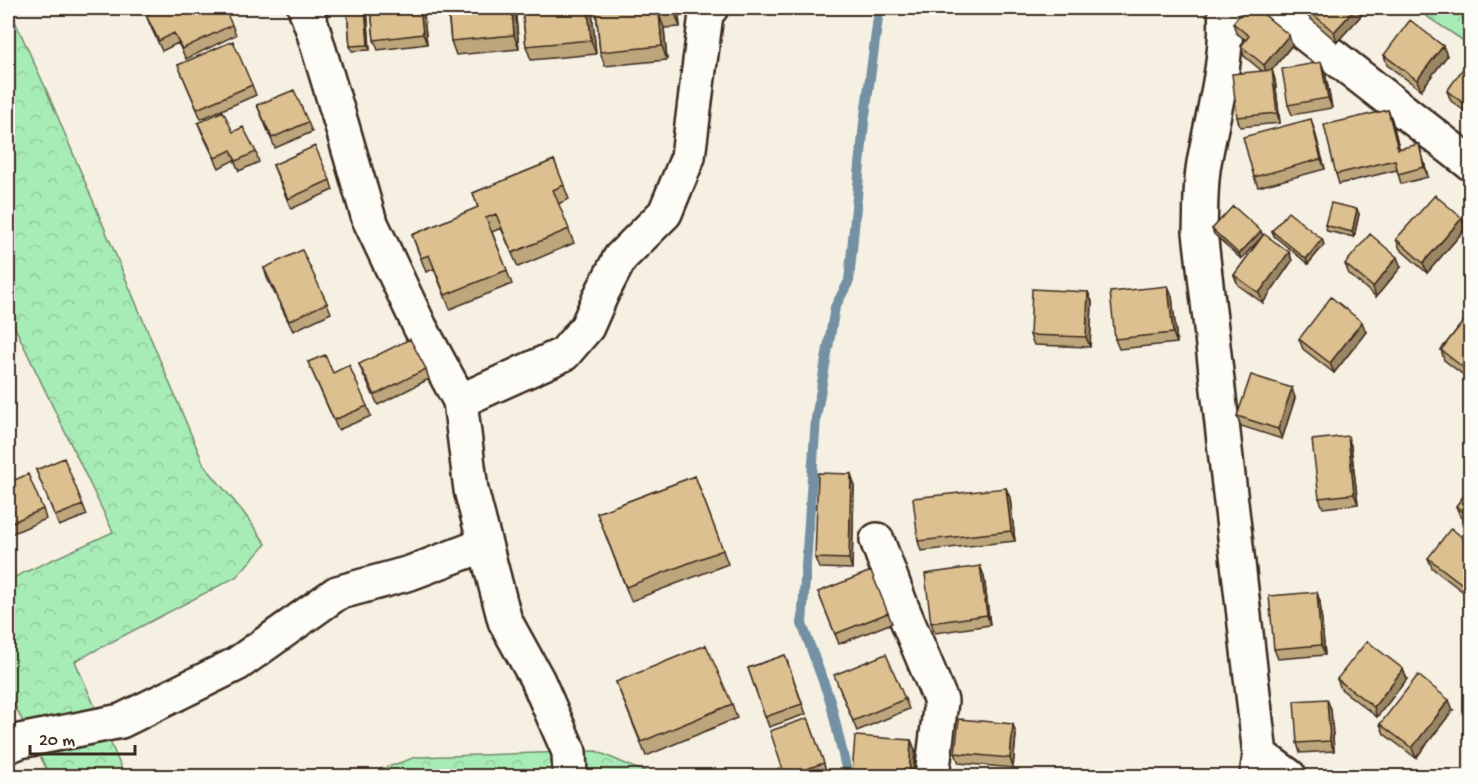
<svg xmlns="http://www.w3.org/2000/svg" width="1478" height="784" font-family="'Gochi Hand',sans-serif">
<defs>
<pattern id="forest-crowns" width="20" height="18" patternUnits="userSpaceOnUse" patternTransform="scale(1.5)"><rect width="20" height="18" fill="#a7ebb6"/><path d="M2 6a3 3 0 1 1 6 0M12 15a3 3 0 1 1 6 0" fill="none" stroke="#91ca9c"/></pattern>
</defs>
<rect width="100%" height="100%" fill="#f6f0e2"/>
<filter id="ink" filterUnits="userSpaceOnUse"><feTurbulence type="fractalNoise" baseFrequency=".0167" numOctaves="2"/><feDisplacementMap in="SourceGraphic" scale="12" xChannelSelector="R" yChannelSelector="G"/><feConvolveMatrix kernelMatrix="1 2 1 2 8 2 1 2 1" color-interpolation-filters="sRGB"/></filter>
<g filter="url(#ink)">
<path fill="url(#forest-crowns)" stroke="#718a6a" stroke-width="1.5" d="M8 8H9L46 89 204 465 244 513 266 544 236 577 75 661 125 776H50L8 692V580L113 532 8 313Z
M1414 8H1470V45Z
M596 751 635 768 662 776H362L416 757Z"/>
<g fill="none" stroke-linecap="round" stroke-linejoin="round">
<path stroke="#7391a2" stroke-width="10" d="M848 776 830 700 802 624 816 418 835 307 849 281 864 123 878 18V8"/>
<defs>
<path id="minor" d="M305 8 313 30 342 126 369 219 420 327 460 401 471 490 505 621 538 681 569 752 570 776
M1225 8C1229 60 1213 112 1204 163 1200 186 1201 210 1200 232L1260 755 1257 776
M1272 8 1470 163
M460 401 564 354 587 327 602 293 620 258 665 213 688 157 706 14 711 8
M877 540 902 608 941 701 932 776
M8 746 20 741 121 721 237 664 337 593 410 573 484 545
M1260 755 1289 776"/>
</defs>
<use href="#minor" stroke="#3b2a1e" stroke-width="38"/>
<use href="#minor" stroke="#fdfcf7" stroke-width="33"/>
</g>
<path fill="#bda57c" stroke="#3b2a1e" stroke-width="1.5" d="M347 8H367L370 50 352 51 350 46Z
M371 8H423L427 44 378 50 374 40Z
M436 8H515L519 49 456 55 451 41 448 13 438 14Z
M522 8H678L680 27 664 28 667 60 605 66 600 52 596 11H592L596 54 531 60 526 46Z
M1302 8H1368L1337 42 1303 12Z
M146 15 232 25 236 35 186 59 178 43 162 51 150 25Z
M1233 23 1292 45 1272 70 1275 80 1280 123 1240 127 1237 117 1262 71 1244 56 1241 46 1246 40 1236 33Z
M1443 46 1447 56 1421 90 1387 65 1384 55Z
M1470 61V115L1451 101 1447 91Z
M178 65 252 85 256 95 201 119Z
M1325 72 1332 108 1292 115 1288 105Z
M257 105 308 122 312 132 275 148Z
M1388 110 1392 120 1399 148 1422 154 1428 177 1401 184 1397 170 1339 184 1336 174Z
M198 123 233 132 256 152 259 162 239 171 234 160 219 168 202 133Z
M1314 129 1325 169 1258 187 1254 177Z
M554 160 569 199 558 204 574 243 518 267 501 228 492 232 512 284 450 309 434 269 426 272 412 235 478 208 473 193Z
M273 165 330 180 333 190 291 209Z
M1359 214 1354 237 1327 231 1325 225Z
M1462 218 1466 228 1427 273 1400 249 1396 239Z
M1212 229 1263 236 1289 252 1292 261 1263 303 1238 285 1234 275 1262 237 1241 259 1214 234Z
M1272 231 1322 239 1324 245 1308 264 1274 236Z
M1345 264 1401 267 1376 297 1349 274Z
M264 268 327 303 331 313 293 331 267 278Z
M1168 286 1172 296 1177 343 1119 349 1115 339Z
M1088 292 1092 302 1090 347 1034 345 1030 335Z
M1470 313V380L1444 360 1441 350Z
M1366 332 1334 373 1303 349 1299 339Z
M308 362 333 373 367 406 371 416 338 430Z
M359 364 426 369 429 379 378 405 363 374Z
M1295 398 1282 439 1241 426 1237 416Z
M1351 446 1358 504 1323 508 1319 498Z
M36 470 83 505 87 515 59 526Z
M851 474 854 484 852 569 819 568 815 558Z
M695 476 728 564 631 601 597 513Z
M8 483 43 509 46 519 11 534 8 526Z
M1006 488 1010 498 1015 541 921 551 918 541Z
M1470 488V524L1460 516 1456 506Z
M1470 544V597L1432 568 1428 558Z
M980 566 984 576 990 625 935 633 931 623Z
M818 592 888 613 892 623 839 644Z
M1320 602 1325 655 1278 659 1274 649Z
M785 655 806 714 769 727 748 668Z
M1337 679H1407L1377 717 1341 689Z
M616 682 732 704 737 718 646 756Z
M838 685 905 699 909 709 857 731Z
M1331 709 1334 751 1300 753 1297 743Z
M1453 710 1416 758 1384 734 1380 724Z
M808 718 827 773 817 777H785Z
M1016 734 1013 768 959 763 955 753Z
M911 740 915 750 913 777H853L852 774Z"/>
<path fill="#9a8665" stroke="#3b2a1e" stroke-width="1.5" d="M365 8H367L370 50 368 45Z
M420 8H423L427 44 423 34Z
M512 8H515L519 49 514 35Z
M588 8H590L592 11 596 54 591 40Z
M674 8H678L680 27 675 13Z
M1356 8H1368L1337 42 1334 32Z
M659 14 664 28 667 60 662 46Z
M1289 35 1292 45 1272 70 1275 80 1280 123 1277 113 1267 75 1264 65Z
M1443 46 1447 56 1421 90 1417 80Z
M1321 62 1325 72 1332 108 1328 98Z
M1388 110 1392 120 1402 159 1398 149Z
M1311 119 1314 129 1325 169 1321 159Z
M1419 144 1422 154 1428 177 1424 167Z
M1357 209 1359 214 1354 237 1352 232Z
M1462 218 1466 228 1427 273 1423 263Z
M1261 231 1263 236 1241 259 1239 254Z
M1322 239 1324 245 1308 264 1306 259Z
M1289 252 1292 261 1263 303 1259 293Z
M1397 257 1401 267 1376 297 1373 287Z
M1168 286 1172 296 1177 343 1173 333Z
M1088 292 1092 302 1090 347 1086 337Z
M1362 322 1366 332 1334 373 1330 363Z
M1292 388 1295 398 1282 439 1278 429Z
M1348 436 1351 446 1358 504 1354 494Z
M851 474 854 484 852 569 849 559Z
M1006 488 1010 498 1015 541 1011 531Z
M980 566 984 576 990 625 987 615Z
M1317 592 1320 602 1325 655 1321 645Z
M1403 669 1407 679 1377 717 1374 707Z
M1327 699 1331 709 1334 751 1330 741Z
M1449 700 1453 710 1416 758 1412 748Z
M1013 724 1016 734 1013 768 1010 758Z
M911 740 915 750 913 777H909Z"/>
<path fill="#dcc090" stroke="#3b2a1e" stroke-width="1.5" d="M162 8H224L232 25 182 49 174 33 159 41 146 15Z
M347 8H365L368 45 350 46Z
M371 8H420L423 34 374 40Z
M448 8H512L514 35 451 41Z
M522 8H588L591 40 526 46Z
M596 8H674L675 13 659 14 662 46 600 52Z
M1245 8H1256L1289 35 1264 65 1241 46 1249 36 1233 23Z
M1306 8H1356L1334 32Z
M1410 20 1443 46 1417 80 1384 55Z
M233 41 252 85 197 109 178 65Z
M1469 60 1470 61V108L1447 91Z
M1321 62 1328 98 1288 105 1282 69Z
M1272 70 1277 113 1237 117 1232 74Z
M294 90 308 122 272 138 257 105Z
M1388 110 1398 149 1419 144 1424 167 1398 174 1395 160 1336 174 1324 125Z
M223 111 233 132 243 127 256 152 236 161 231 150 215 158 198 123Z
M1311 119 1321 159 1254 177 1243 137Z
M315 146 330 180 288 199 273 165Z
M554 160 564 185 553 190 569 229 512 253 496 214 486 218 507 270 445 295 429 255 421 258 412 235 478 207 473 193Z
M1435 195 1462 218 1423 263 1396 239Z
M1331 203 1357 209 1352 232 1325 225Z
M1233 206 1261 231 1239 254 1212 229Z
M1288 212 1322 239 1306 259 1272 231Z
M1264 234 1289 252 1259 293 1234 275Z
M1370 234 1397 257 1373 287 1345 264Z
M302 250 327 303 289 321 264 268Z
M1168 286 1173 333 1115 339 1110 292Z
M1032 289 1088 292 1086 337 1030 335Z
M1331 297 1362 322 1330 363 1299 339Z
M1470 313V373L1441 350Z
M410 339 426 369 375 395 359 364Z
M325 355 333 373 349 365 367 406 334 420 308 362Z
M1251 375 1292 388 1278 429 1237 416Z
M1348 436 1354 494 1319 498 1312 440Z
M64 458 83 505 55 516 36 470Z
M818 473 851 474 849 559 815 558Z
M28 474 43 509 8 524V483Z
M695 476 723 550 626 587 597 513Z
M1006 488 1011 531 918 541 913 498Z
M1470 488V517L1456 506Z
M1451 528 1470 544V590L1428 558Z
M980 566 987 615 931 623 925 574Z
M871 571 888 613 835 634 818 592Z
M1317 592 1321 645 1274 649 1269 596Z
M1367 641 1403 669 1374 707 1337 679Z
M706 645 732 704 641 742 616 682Z
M886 654 905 699 853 721 834 675Z
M785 655 802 704 765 717 748 668Z
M1418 675 1449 700 1412 748 1380 724Z
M1327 699 1330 741 1297 743 1294 701Z
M808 718 824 763 785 776 770 731Z
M959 719 1013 724 1010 758 955 753Z
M855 736 911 740 909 777H886L852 774Z
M949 770 1006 775V777H948Z"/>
</g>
<rect width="1478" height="784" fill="none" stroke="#fdfcf7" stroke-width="30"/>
<rect x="15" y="15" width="1448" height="754" fill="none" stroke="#3b2a1e" stroke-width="2" filter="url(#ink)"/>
<path d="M30 745v9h105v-9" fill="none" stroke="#3b2a1e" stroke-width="3"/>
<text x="39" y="745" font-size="18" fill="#3b2a1e" stroke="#fdfcf7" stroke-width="4.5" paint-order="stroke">20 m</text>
</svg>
